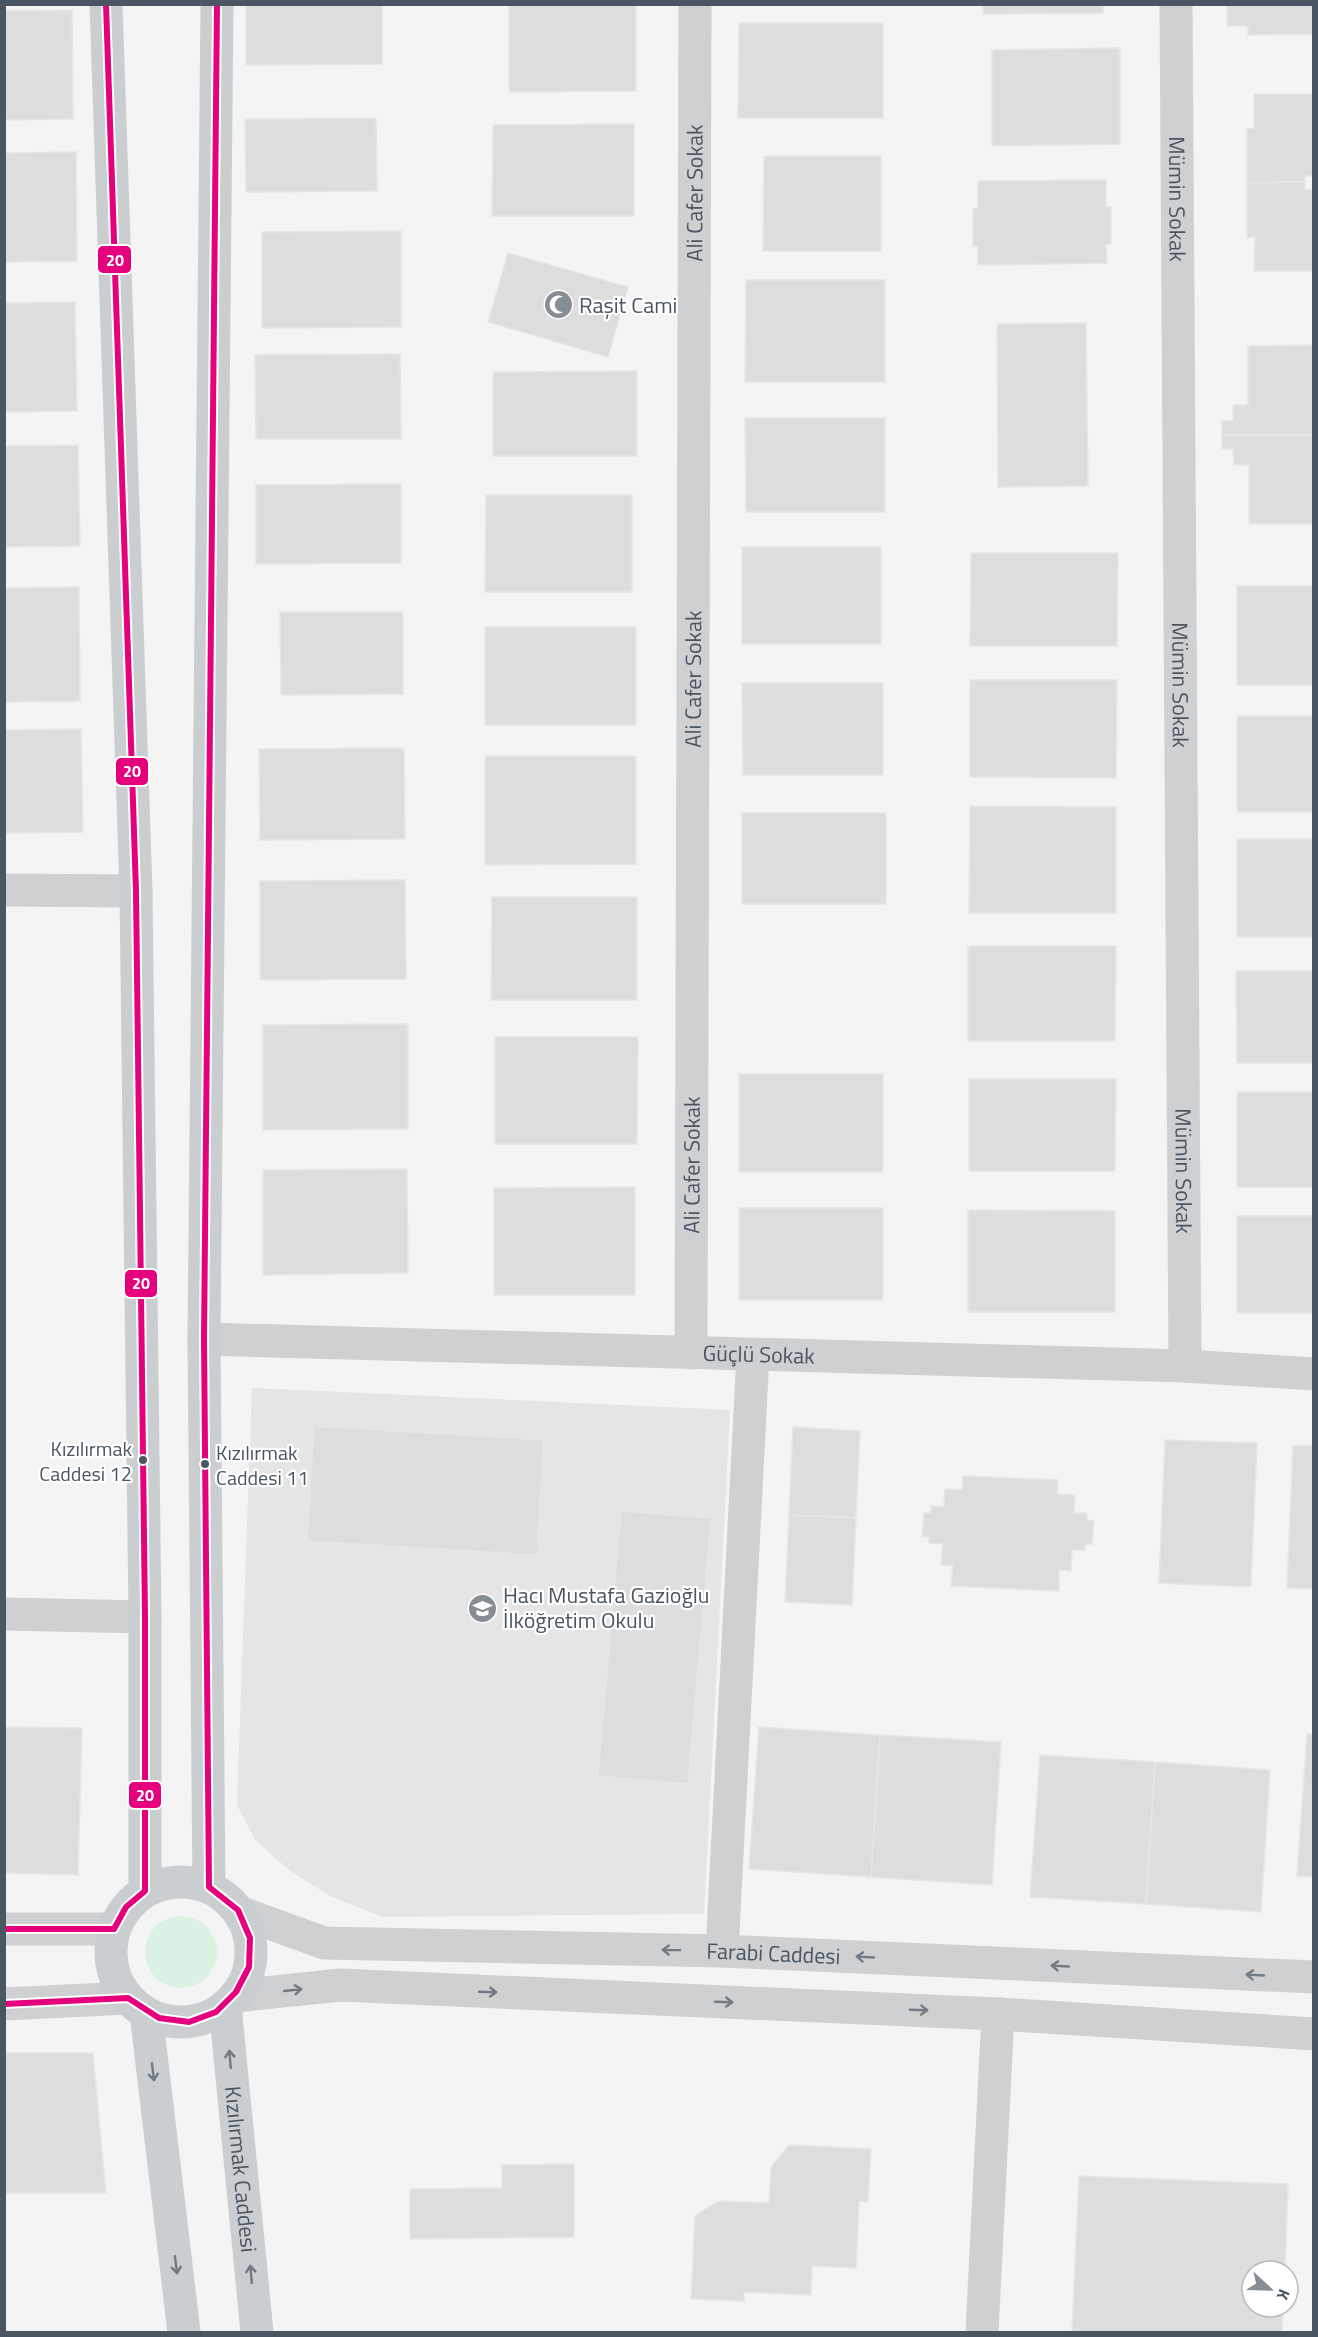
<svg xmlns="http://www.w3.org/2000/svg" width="1318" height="2337" font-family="'Titillium Web',sans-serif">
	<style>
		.education { fill: #e6e5e6 }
		.green { fill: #d9f2e3 }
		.building { fill: #ddddde; stroke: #e5e6e7; stroke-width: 1.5 }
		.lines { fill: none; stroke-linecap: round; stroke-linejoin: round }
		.minor { stroke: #ced0d2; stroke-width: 33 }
		.major { stroke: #caced1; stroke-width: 33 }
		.bus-1-casing { stroke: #fff; stroke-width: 10 }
		.bus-1 { stroke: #e5007d; stroke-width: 6 }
		.oneway { stroke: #727b83 }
		.oneway2 { stroke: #707a83 }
		.bus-dot { fill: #4a5661; stroke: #fff; stroke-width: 2 }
		.labels { text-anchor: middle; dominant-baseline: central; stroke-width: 4.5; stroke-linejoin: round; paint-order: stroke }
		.bus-label { font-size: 20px; fill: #4a5661; stroke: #fff; text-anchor: end }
		.street-label { font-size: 22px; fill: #4a5661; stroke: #fff }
		.poi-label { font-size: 22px; fill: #4a5661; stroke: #fff; text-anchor: start }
		.line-badge { stroke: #fff; stroke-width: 2 }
		.badge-label { font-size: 16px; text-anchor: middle; font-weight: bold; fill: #fff }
	</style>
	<rect width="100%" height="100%" fill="#f4f4f4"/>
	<!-- education -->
	<path class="education" d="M252,1388L730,1410L704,1914L383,1917L332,1897L290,1871L255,1840L237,1805Z"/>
	<!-- green -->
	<path class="green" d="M145 1952a36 36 0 1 1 72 0a36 36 0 1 1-72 0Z"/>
	<!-- building -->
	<path class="building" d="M246,4H382V64L246,65Z
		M509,4H636V91L509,92Z
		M983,4H1103V13L983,14Z
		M1227,4H1314V34L1248,35V26H1227Z
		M72,10L73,119L4,120V11Z
		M739,23H883V118H738Z
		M1120,48V144L992,146V50Z
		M1254,94H1314V176H1305V182L1247,183V129L1254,128Z
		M376,118L377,191L246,192L245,119Z
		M634,124V216H492L493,125Z
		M76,152L77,261L4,262V153Z
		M764,156H881V251H763Z
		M1106,180V207H1111V244L1106,245L1107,263L978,265V246H973V209L978,208V181Z
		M1305,182V190L1314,189V271H1254L1255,237L1247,238V183Z
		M401,231V327L262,328V232Z
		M508,253L628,287L608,357L488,322Z
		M746,280H885V382H745Z
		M75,302L77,411L4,412V303Z
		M1086,323L1088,486L998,487L997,324Z
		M1314,345V435H1222V421H1233V405H1248V346Z
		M400,354L401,439H256L255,355Z
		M637,371V456H493V372Z
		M745,418H885V512H746Z
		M1222,435H1314V524H1249V465H1234L1233,449H1222Z
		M78,445L80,546L4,547V446Z
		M401,484V563L256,564V485Z
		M486,495H632V592H485Z
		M742,547H881V644H742Z
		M971,553H1118L1117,646H970Z
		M1237,586H1314V685H1237Z
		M79,587L80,701L4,702V588Z
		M280,612H403V694L281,695Z
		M485,627H636V725H485Z
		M970,680H1117L1116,778L970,777Z
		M742,683H883V775H743Z
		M1237,716H1314V812H1237Z
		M81,729L83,832L4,833V730Z
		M404,748L405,839L260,840L259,749Z
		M485,756H636V864L485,865Z
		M970,806L1116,807V913H969Z
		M742,813H886V904H742Z
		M1237,839H1314V937H1237Z
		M405,880L406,979L260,980V881Z
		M492,897H637V1000H491Z
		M968,946H1116L1115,1041H968Z
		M1236,971H1314V1063H1237Z
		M408,1024V1129L263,1130V1025Z
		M495,1037H638L637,1144H495Z
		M739,1074H883V1172H739Z
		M969,1079H1116L1115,1171H969Z
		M1237,1092H1314V1187H1237Z
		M407,1169L408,1273L263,1275V1170Z
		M635,1187V1295H494V1188Z
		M739,1208H883V1300H739Z
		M968,1210L1115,1211V1312H968Z
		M1237,1216H1314V1313H1237Z
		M314,1426L544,1440L537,1555L307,1541Z
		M793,1427L860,1431L856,1518L789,1515Z
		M1165,1440L1257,1443L1251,1587L1159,1583Z
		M1293,1445L1314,1446V1589L1287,1588Z
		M963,1476L1058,1480L1057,1494L1075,1495L1074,1513H1087V1520L1094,1521L1092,1544H1086L1085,1550H1072L1071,1571L1059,1570V1591L951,1586L953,1566L941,1565L943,1544L929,1543V1537H922L924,1513H931V1506L944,1507L945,1489L962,1490Z
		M621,1511L711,1518L688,1784L598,1776Z
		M789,1515L856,1518L852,1605L785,1602Z
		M4,1727L82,1728L78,1875L4,1873Z
		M759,1727L880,1735L871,1877L749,1869Z
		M1307,1734H1314V1877L1297,1876Z
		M880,1735L1001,1742L992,1885L871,1877Z
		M1040,1755L1155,1762L1146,1904L1030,1897Z
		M1155,1762L1270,1770L1261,1912L1146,1904Z
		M4,2053H93L106,2193H4Z
		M789,2145L871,2149L868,2202L859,2201L856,2268L812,2266L811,2295L744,2292V2301L691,2299L695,2216L718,2201L769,2203L771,2167Z
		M574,2164V2237L410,2239V2189L502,2188V2165Z
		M1079,2176L1288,2184L1285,2271H1252V2307H1283L1282,2332H1072Z"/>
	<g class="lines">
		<!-- minor -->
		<g class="minor">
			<path id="s1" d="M1176,4L1185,1366"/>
			<path d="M4,890L136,891"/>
			<path id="s2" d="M204,1339L1185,1366L1314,1374"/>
			<path id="s3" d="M691,1353L695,4"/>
			<path d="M4,1614L145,1617"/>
			<path id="s4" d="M239,1912L324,1943L722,1951L1314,1977"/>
			<path d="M4,1929H114"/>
			<path d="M722,1951L753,1355"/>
			<path d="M235,1996L341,1985L998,2014L1314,2034"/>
			<path d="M4,2004L128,1998"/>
			<path d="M982,2332L998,2014"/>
		</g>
		<!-- major -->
		<g class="major">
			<path d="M106,4L136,891L145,1617V1891"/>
			<circle cx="181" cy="1952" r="70"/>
			<path d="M209,1887L204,1339L217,4"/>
			<path id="s5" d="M225,2006L257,2332"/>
			<path d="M146,2013L184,2332"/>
		</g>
		<defs>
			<path id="bus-1" d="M4,1929H114L126,1907L145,1891V1617L136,891L106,4
				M4,2004L128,1998L159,2018L189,2022L216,2012L236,1992L249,1967L250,1938L238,1910L209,1887L204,1339L217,4"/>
		</defs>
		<!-- bus-1 casing -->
		<use href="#bus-1" class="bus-1-casing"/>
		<!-- bus-1 -->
		<use href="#bus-1" class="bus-1"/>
	</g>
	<!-- one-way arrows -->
	<defs><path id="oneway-shaft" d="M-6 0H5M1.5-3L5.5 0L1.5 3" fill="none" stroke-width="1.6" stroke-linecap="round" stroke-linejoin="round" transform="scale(1.5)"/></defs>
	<g class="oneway">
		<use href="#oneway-shaft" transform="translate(671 1950) rotate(-179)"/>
		<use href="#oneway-shaft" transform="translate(865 1957) rotate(-177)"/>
		<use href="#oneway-shaft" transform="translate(1060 1966) rotate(-177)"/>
		<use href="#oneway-shaft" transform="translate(1255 1975) rotate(-177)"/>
		<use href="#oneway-shaft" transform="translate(293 1990) rotate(-6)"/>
		<use href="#oneway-shaft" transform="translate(488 1992) rotate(2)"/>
		<use href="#oneway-shaft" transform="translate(724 2002) rotate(2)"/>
		<use href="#oneway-shaft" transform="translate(919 2010) rotate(2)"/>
	</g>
	<g class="oneway2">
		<use href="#oneway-shaft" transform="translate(230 2059) rotate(-95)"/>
		<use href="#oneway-shaft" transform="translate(153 2072) rotate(83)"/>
		<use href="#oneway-shaft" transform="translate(176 2265) rotate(83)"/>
		<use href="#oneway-shaft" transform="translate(251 2274) rotate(-95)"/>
	</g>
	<!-- icons -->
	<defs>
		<symbol id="mosque-disc" viewBox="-11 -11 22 22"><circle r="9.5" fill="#868d94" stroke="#fff"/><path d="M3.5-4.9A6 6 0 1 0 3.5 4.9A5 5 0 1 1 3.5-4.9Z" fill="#fff"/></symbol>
		<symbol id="school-disc" viewBox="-11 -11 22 22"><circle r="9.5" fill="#868d94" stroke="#fff"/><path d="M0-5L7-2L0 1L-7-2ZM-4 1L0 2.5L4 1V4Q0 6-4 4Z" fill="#fff"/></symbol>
	</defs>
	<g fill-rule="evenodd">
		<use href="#mosque-disc" x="542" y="288" width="33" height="33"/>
		<use href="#school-disc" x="466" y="1592" width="33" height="33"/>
	</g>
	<!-- markers -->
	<g class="bus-dot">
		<circle cx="143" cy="1460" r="5"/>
		<circle cx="205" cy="1464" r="5"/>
	</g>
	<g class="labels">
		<!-- bus labels -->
		<g class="bus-label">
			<text x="132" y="1448">Kızılırmak<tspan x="132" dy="25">Caddesi 12</tspan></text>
			<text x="216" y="1452" text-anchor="start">Kızılırmak<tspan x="216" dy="25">Caddesi 11</tspan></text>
		</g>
		<!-- street labels -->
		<g class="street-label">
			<text stroke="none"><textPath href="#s3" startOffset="1160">Ali Cafer Sokak</textPath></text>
			<text stroke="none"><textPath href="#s1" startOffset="195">Mümin Sokak</textPath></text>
			<text stroke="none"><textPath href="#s3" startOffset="674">Ali Cafer Sokak</textPath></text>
			<text stroke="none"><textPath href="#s1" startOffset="681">Mümin Sokak</textPath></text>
			<text stroke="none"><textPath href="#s3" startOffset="188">Ali Cafer Sokak</textPath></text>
			<text stroke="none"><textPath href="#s1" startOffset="1167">Mümin Sokak</textPath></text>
			<text stroke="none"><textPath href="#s2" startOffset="555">Güçlü Sokak</textPath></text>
			<text stroke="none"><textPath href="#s4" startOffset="540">Farabi Caddesi</textPath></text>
			<text stroke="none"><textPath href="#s5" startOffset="164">Kızılırmak Caddesi</textPath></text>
		</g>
		<!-- poi labels -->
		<g class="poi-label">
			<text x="579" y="305">Raşit Cami</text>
			<text x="503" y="1595">Hacı Mustafa Gazioğlu<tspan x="503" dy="25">İlköğretim Okulu</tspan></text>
		</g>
	</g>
	<g class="line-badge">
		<rect x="97" y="245" width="35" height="29" rx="6" fill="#e5007d"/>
		<rect x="115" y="757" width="34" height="29" rx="6" fill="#e5007d"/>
		<rect x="124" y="1269" width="34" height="29" rx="6" fill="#e5007d"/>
		<rect x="128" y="1781" width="34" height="28" rx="6" fill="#e5007d"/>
	</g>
	<g class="badge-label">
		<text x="115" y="266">20</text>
		<text x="132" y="777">20</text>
		<text x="141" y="1289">20</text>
		<text x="145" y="1801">20</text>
	</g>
	<!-- border -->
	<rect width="1318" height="2337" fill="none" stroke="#4a5661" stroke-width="12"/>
	<!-- north arrow -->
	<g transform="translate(1270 2289) rotate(112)"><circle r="28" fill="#ffffff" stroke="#b7bbc0" stroke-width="1.5"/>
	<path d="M0-4.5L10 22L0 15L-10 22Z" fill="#868d94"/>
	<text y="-9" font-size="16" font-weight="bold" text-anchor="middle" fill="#4a5661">K</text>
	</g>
</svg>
